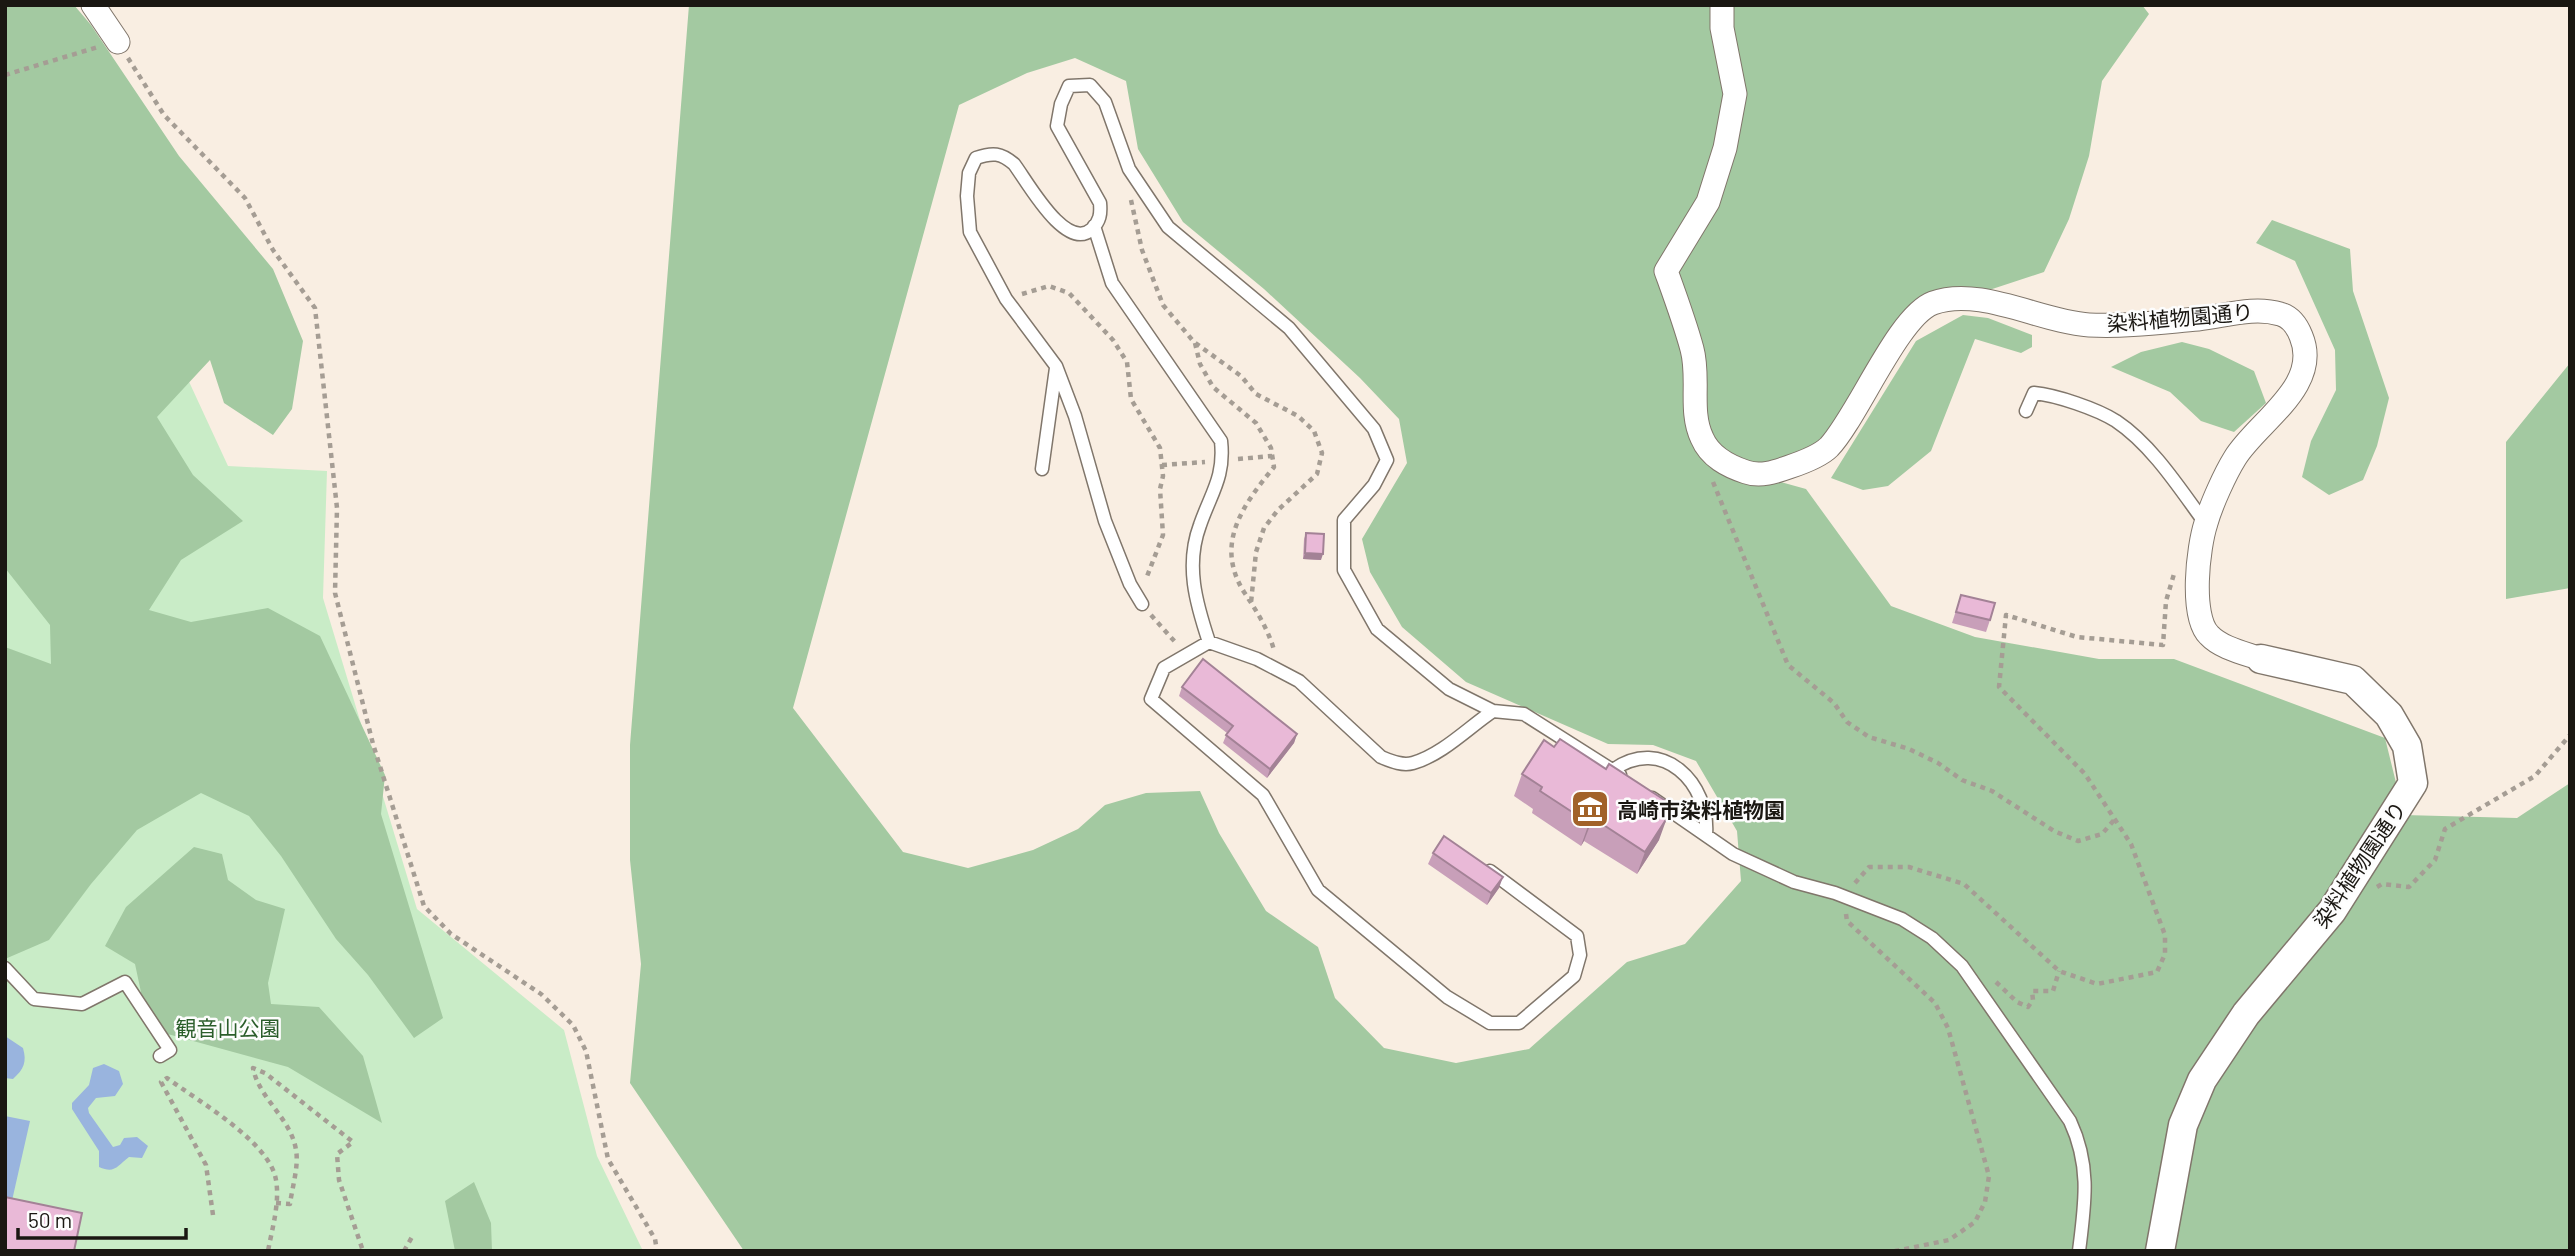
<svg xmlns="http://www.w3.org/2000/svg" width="2575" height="1256" font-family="Barlow,'Noto Sans JP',sans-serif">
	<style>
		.green { fill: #c9ecc7 }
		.forest { fill: #a3c9a1; fill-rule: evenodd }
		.water { fill: #99b4de }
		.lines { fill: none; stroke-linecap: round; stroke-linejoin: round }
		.service-casing { stroke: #80766b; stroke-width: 15 }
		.minor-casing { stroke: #80766b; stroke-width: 25 }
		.tertiary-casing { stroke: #80766b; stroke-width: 31 }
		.path { stroke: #a59d94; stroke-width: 4.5; stroke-dasharray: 5 5; stroke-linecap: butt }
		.service { stroke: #fff; stroke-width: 12 }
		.minor { stroke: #fff; stroke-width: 23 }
		.tertiary { stroke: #fff; stroke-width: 28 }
		.wall { fill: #c89fb9 }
		.shaded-wall { fill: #a38296 }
		.building { fill: #e9b9d7; stroke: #a38296; stroke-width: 2 }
		.labels { text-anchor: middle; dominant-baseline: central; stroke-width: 5; stroke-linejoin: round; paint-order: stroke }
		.street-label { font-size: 21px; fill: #1a1712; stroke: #fdfdfd }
		.poi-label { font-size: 21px; font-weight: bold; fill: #1a1712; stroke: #fdfdfd; text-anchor: start }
		.park-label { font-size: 21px; fill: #2b5e2b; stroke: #fdfdfd }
	</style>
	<rect width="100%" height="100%" fill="#f9eee2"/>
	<!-- green -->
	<path class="green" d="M50,81L228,466L327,471L323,598L417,909L564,1030L597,1156L643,1251H5V111Z"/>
	<!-- forest -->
	<path class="forest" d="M5,5H74L91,25L179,156L273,269L303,341L292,409L273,435L224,403L210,360L157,417L193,475L243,521L181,560L149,610L191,622L268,608L320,636L385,775L381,814L443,1018L414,1038L368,975L336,939L281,856L249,816L201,793L137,830L91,884L49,940L5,959V647L51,664L50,625L5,568Z
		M689,5H2142L2149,14L2102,81L2089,156L2069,219L2044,272L1968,297L1932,303L1828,449L1756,475L1806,489L1891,606L1975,637L2099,659H2174L2385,738L2404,815L2517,818L2570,783V1251H744L630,1083L641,964L630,860V745ZM1075,58L1126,81L1138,149L1183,222L1264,289L1360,378L1399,419L1407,463L1362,539L1370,572L1402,627L1466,682L1608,744L1653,745L1696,761L1737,831L1741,881L1685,944L1627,962L1529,1049L1456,1063L1384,1048L1335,998L1318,947L1266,911L1219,833L1200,791L1146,793L1105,805L1078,829L1033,850L968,868L903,852L793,708L959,105L1027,73Z
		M2272,220L2350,249L2353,291L2389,398L2377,446L2363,480L2329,495L2302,477L2311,441L2336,390L2335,350L2295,261L2256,243Z
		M1963,315L1988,318L2032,335V347L2021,353L1975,339L1931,451L1888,486L1863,490L1831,478L1916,341Z
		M2182,342L2209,349L2254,371L2266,403L2234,432L2201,421L2170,392L2111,367L2141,352Z
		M2570,363V588L2506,599V442Z
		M194,847L222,854L228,880L256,900L285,909L268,983L271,1004L319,1007L363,1056L382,1123L288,1067L164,1033L142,997L135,964L105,946L126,907Z
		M474,1182L491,1223L492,1251H455L445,1201Z"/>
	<!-- water -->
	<path class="water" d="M5,1036L23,1048C27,1062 24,1069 13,1079L5,1078Z
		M104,1064L119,1071L123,1084L115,1096L96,1098L88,1108L89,1113L113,1147L120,1145L124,1138L137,1137L148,1146L142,1158L129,1157C117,1166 115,1174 99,1167V1151L72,1109V1103L89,1085L93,1068Z
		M5,1116L30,1121L11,1205L5,1203Z"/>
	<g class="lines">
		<defs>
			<path id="service" d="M1094,226L1112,283L1221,441C1225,477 1211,493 1200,525C1185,565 1196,603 1209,642
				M2026,411L2034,393C2056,395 2097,409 2116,421C2152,445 2180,489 2205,523
				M1042,469L1056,368
				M1142,604L1130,584L1105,521L1075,416L1056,366L1006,299L970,232L967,196L969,173L976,158C993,152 1001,153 1014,164C1027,181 1066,253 1092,229C1100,221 1101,214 1100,203L1057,126L1061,104L1069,86L1090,85L1105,102L1129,169L1168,227L1289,328L1374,429L1387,460L1374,485L1344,520V570L1377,629L1449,689L1493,711L1524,714L1620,775
				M1613,770C1662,735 1710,783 1706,835
				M1652,798L1733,854L1794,882L1835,893L1902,919L1932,938L1962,966L2070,1121C2091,1166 2085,1203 2079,1251
				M1490,871L1577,936L1580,955L1574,976L1519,1023H1490L1447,997L1318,890L1263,795L1151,699L1164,668L1209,642L1257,659L1299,681L1381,757C1391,761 1402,766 1413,763C1442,755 1469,727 1493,711
				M5,968L34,999L82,1004L125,982L170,1050L160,1056"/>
			<path id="minor" d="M93,5L118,42
				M1722,5V28L1735,94L1725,148L1708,202L1666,271C1675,296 1685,323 1692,349C1700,378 1689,411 1702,438C1710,457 1728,466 1746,472C1760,477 1775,472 1789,467C1801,463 1820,456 1829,447C1858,416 1898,316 1933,303C1980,286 2041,322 2089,325C2125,327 2163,322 2198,319C2225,316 2254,306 2280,314C2291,317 2297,326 2301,336C2322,386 2257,422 2235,458C2225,474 2211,505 2206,523C2198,547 2190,616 2209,635C2221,648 2244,653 2261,659"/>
			<path id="tertiary" d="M2160,1251L2183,1125L2202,1080L2246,1014L2332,911L2413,783L2407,746L2389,715L2353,680L2261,659"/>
		</defs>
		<!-- service casing -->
		<use href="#service" class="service-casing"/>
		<!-- minor casing -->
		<use href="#minor" class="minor-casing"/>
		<!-- tertiary casing -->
		<use href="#tertiary" class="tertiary-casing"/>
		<!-- path -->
		<path class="path" d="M128,58L164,115L245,198L273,250L315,308L337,508L335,593L373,744L424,906L451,934L541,994L573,1025L586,1051L608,1159L655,1239L657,1251
			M5,75L98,47
			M1131,200L1142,250L1163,305L1194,342L1241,376L1256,394L1298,416L1314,431L1322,453L1317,474L1278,510L1264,528L1256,552L1251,603
			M1022,294L1049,286L1069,293L1113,340L1127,362L1131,399L1160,448L1163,476L1160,489L1163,535L1146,579
			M1195,343L1200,364L1213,387L1256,423L1271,448L1274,467C1243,505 1214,544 1244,592C1256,610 1268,629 1274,650
			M1238,459L1272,456
			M1162,465L1205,462
			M1713,482L1788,665L1834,703L1847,722L1869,737L1909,749L1938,763L1962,780L1992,791L2054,831L2078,841L2102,834L2115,819
			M1151,615L1176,643
			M1855,883L1869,867H1909L1964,884L2059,971L2097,984L2157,972L2165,954V935L2131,844L2085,774L1999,687L2006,615L2077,637L2163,645L2166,601L2174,574
			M2377,887L2382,884L2409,887L2435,860L2445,829L2535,776L2570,735
			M1846,914L1847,921L1935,1003L1948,1028L1989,1176L1985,1202L1975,1222L1949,1240L1895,1251
			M1996,982L2017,1002L2028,1007L2033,1000L2032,991H2053L2059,971
			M276,1203L290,1204C292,1188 299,1166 296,1150C291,1118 259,1099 253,1068L265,1073L353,1142L337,1154L339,1180L363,1251
			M213,1215L206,1165L161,1082L167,1078C198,1101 270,1142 276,1180C280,1203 272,1229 268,1251
			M404,1251L412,1237"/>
		<!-- service -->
		<use href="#service" class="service"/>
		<!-- minor -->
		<use href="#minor" class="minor"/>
		<!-- tertiary -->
		<use href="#tertiary" class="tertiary"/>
	</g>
	<!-- wall -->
	<path class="wall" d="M1306,533L1321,560L1303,559L1304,539Z
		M1961,595L1990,620L1986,632L1952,623Z
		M1182,687L1297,734L1294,743L1267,778L1223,743L1227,733L1179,696Z
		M1554,747L1606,769L1666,801L1661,814L1659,840L1637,874L1584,841L1581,846L1532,813L1533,809L1514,796L1522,774Z
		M1433,853L1499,888L1487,905L1428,864Z"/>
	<!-- shaded-wall -->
	<path class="shaded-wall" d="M1305,553L1323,554L1321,560L1303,559Z
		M1297,734L1294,743L1267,778L1270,769Z
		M1593,818L1584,841L1581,846L1589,823Z
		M1667,818L1659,840L1637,874L1645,852Z
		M1503,877L1499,888L1487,905L1491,893Z"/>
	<!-- building -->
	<path class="building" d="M1306,533L1324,534L1323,554L1305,553Z
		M1961,595L1995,603L1990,620L1956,612Z
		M1203,659L1297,734L1270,769L1226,735L1233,726L1182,687Z
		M1560,739L1606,769L1609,764L1666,801L1659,812L1667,818L1645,852L1593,818L1589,823L1540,791L1542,787L1522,774L1544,740L1554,747Z
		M1444,836L1503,877L1491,893L1433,853Z
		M5,1197L82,1213L74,1251H5Z"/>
	<!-- icons -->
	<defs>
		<symbol id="museum-square" viewBox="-11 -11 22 22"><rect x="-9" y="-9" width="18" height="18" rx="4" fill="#a16229" stroke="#fdfdfd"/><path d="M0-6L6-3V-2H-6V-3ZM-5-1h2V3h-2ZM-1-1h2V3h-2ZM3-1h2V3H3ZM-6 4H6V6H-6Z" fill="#fff"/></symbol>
	</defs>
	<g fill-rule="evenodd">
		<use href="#museum-square" x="1568" y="787" width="44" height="44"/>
	</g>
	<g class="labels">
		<!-- street labels -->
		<g class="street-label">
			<text transform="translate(2180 317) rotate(-5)">染料植物園通り</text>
			<text transform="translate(2359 864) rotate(-56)">染料植物園通り</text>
		</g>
		<!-- poi labels -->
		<g class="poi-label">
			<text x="1617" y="809">高崎市染料植物園</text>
		</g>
		<!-- park labels -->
		<g class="park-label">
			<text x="228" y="1027">観音山公園</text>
		</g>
	</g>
	<!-- border -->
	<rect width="2575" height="1256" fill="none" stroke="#1a1712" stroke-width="14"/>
	<!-- scale -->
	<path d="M18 1228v10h168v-10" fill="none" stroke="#1a1712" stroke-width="3.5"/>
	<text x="28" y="1228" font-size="21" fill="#1a1712" stroke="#fdfdfd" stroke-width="5" paint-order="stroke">50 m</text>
</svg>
